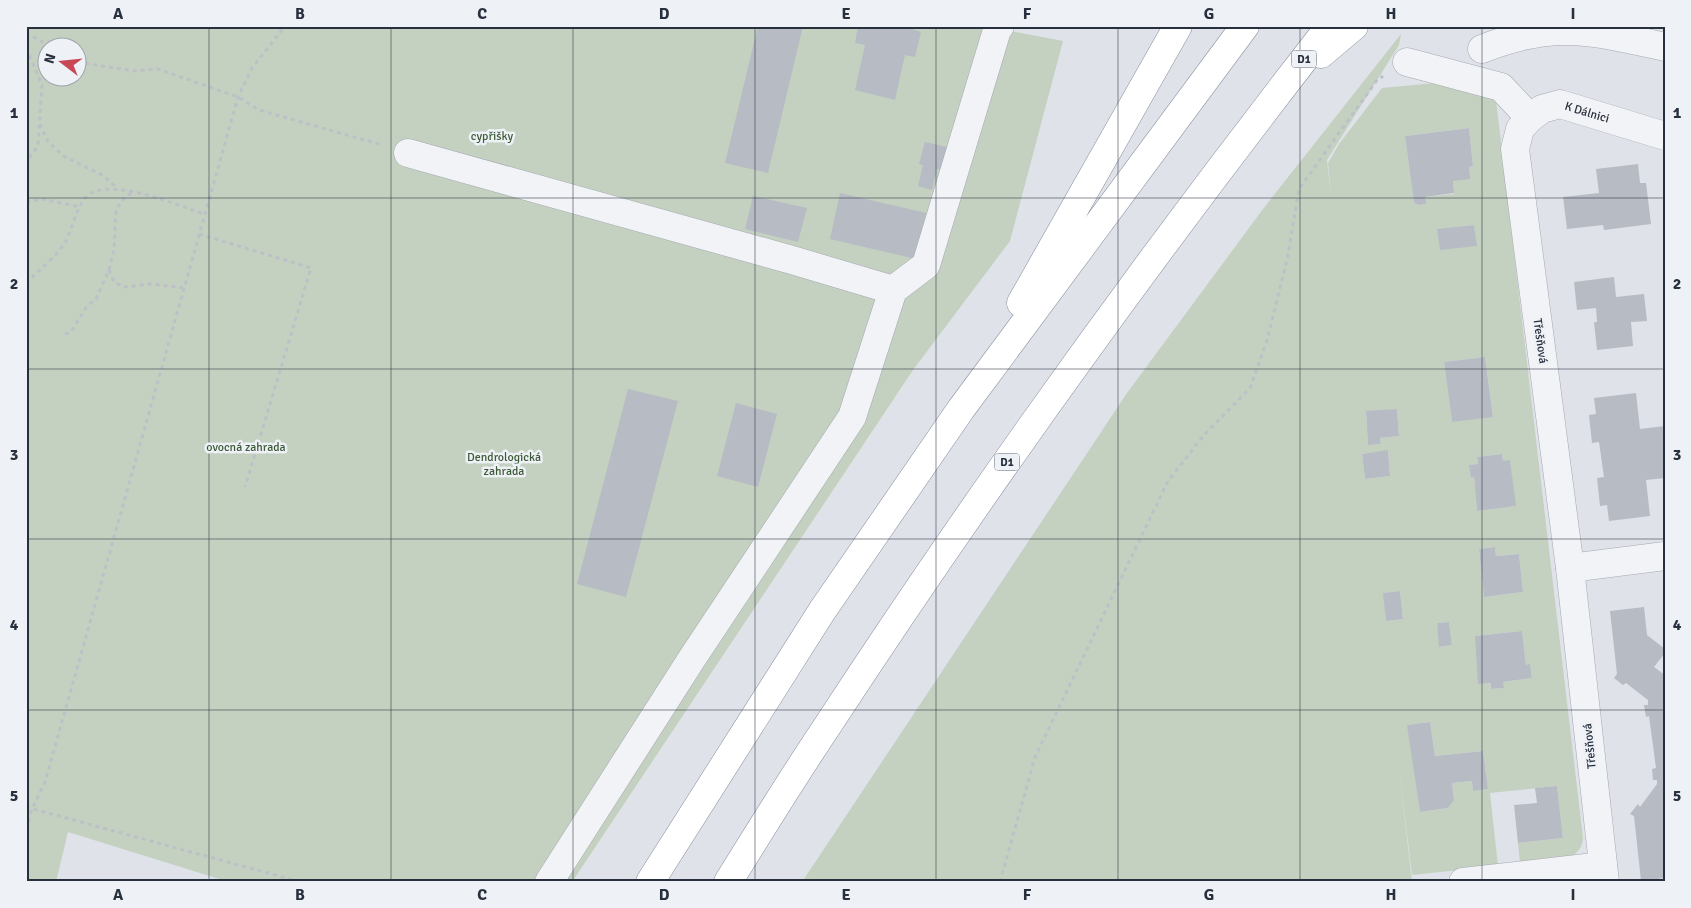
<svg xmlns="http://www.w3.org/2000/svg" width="1691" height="908" font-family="Signika,sans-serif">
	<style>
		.green { fill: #c4d1c0; fill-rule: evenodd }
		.building { fill: #b6bbc4 }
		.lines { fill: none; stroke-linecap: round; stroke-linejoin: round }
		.minor-casing { stroke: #a4a9b2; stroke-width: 29 }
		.highway-casing { stroke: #878f9e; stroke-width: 29 }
		.path { stroke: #bdc0c6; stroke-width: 3; stroke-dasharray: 4 4; stroke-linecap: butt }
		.minor { stroke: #f2f3f6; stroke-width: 28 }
		.highway { stroke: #fff; stroke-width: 28 }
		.grid { fill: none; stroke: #28303e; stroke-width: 1; stroke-opacity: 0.55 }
		.labels { text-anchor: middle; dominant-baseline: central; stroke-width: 5; stroke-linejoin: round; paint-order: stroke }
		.shield { fill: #eef1f5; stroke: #636a75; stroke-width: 1 }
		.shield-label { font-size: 11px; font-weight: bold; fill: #28303e }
		.street-label { font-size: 12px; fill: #28303e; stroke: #eef1f5 }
		.park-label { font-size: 12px; fill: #3c5a36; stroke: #eef1f5 }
		.neatline { fill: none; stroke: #28303e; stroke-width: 2 }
		.grid-label { font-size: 16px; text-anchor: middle; font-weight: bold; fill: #28303e }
	</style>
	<rect width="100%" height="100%" fill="#dfe2e8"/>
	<!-- green -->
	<path class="green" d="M26,26H984L1063,41L1010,241L913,370L572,882H229L68,832L56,882H26ZM48,48H78V78H48Z
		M1401,34L1399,45L1327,160L1331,195L1328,163L1339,144L1382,88L1435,83L1496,100L1583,838C1582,848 1578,852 1570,858L1520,863L1518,843L1563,838L1557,786L1490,793L1498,866L1412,875L1399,768L1412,882H802L1127,393L1263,209ZM1469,128L1473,166L1469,167L1453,181L1454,194L1425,197V204L1418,205L1414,203L1405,136ZM1474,225L1476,246L1440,249L1438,229ZM1485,357L1493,416L1452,422L1444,362ZM1397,409L1399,436L1380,438L1381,444L1368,445L1366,412ZM1388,451L1390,476L1365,479L1362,454ZM1502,454L1503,461H1510L1515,506L1477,511L1474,477L1471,478L1470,465L1478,464L1477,457ZM1495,547L1496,556L1519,554L1523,592L1484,597L1479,549ZM1400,591L1403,619L1386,621L1384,593ZM1449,622L1452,645L1440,647L1437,623ZM1522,631L1526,665H1530L1532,678L1503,682V688L1491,689L1475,636ZM1430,722L1435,756L1483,751L1488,789L1473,791L1472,781L1452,783L1454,799L1448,808L1420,812L1408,725Z"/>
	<!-- building -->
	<path class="building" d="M758,26H803L768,173L725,163Z
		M858,26H912V29L921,32L915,57L905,55L895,100L855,90L865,45L855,43Z
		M1469,128L1473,166L1469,167L1470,179L1453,181L1454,193L1425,197L1426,204L1418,205L1414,203L1405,136Z
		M925,142L947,147L942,170L937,169L932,190L918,186L923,165L919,164Z
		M1638,164L1640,183H1646L1651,224L1604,230L1603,225L1567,229L1563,197L1599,193L1596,169Z
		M840,193L926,213L916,259L830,239Z
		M753,196L807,208L798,242L745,229Z
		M1474,225L1477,246L1440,250L1437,229Z
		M1614,277L1616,297L1644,294L1647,321L1631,322L1633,346L1597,350L1594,322H1597L1596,308L1577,310L1574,282Z
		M1485,357L1493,417L1452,422L1444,362Z
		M628,389L678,401L626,597L577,584Z
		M1636,393L1640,429L1665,426V478L1646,480L1650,516L1609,521L1607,505L1600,506L1597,478L1604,477L1599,442L1592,443L1589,415L1596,414L1594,398Z
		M736,403L777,414L758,487L717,476Z
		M1397,409L1399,436L1380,438L1381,444L1368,445L1366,411Z
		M1388,450L1390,476L1365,479L1362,454Z
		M1502,454L1503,461L1510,460L1516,506L1477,511L1474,477L1471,478L1469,465L1478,464L1477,457Z
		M1495,547L1496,556L1519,554L1523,592L1484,597L1479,549Z
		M1400,591L1403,619L1386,621L1383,593Z
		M1644,607L1647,635L1665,649V653L1654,667L1665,675V878L1641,881L1634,816L1630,814L1638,804L1640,807L1657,784V780H1653L1652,769L1656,768L1649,716L1646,717L1644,705H1648V700L1626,683L1623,685L1614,678L1617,674L1610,611Z
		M1449,622L1452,645L1439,647L1437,623Z
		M1522,631L1526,665L1530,664L1532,678L1503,682L1504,688L1491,689L1490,683L1478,684L1475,636Z
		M1430,722L1435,756L1483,751L1488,789L1473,791L1472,781L1452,783L1454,800L1448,808L1420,812L1407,725Z
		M1557,786L1563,838L1518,843L1514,805L1537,803L1535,788Z"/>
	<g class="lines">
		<defs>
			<g id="minor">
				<path d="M1482,49C1554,20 1592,31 1665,47"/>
				<path d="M1407,62L1501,87L1530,118"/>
				<path d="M408,153L792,260L893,290"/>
				<path d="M1570,568L1665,556"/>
				<path d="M549,882L691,660L852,417L893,290L926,265L997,30L1000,26"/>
				<path d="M1463,882L1603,866"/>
				<path id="s1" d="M1605,882L1570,568L1515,149L1520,129L1530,118L1542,109L1560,104L1665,136"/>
			</g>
			<path id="highway" d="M1321,54L1354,26
				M1021,303L1178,26
				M650,882L822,611L961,409L1245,26
				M728,882C760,831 791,780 824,731C982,489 1152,254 1330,26"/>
		</defs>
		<!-- minor casing -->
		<use href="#minor" class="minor-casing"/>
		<!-- highway casing -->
		<use href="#highway" class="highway-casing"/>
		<!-- path -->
		<path class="path" d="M26,33L54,48
			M26,48L42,85L38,146L26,162
			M78,60L84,63L134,71L158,69L238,97L259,110L382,145
			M40,124L48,142L65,157L102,175L117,188
			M26,202L41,199L81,207
			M199,234L311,268L245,487
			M109,270L114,250L116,209L126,196L134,192
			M26,283C37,272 59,254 66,241C72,228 76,211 84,199C104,173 179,206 204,214
			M65,334L71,332L87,306L96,299L109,270L114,282L124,287L151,284L184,288
			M26,807L301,882
			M26,829L32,809L45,782L238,97L252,68L285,26
			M1000,882L1035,757L1168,481L1204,435L1250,388L1267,340L1287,260L1299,189L1377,80L1383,76"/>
		<!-- minor -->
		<use href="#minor" class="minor"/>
		<!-- highway -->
		<use href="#highway" class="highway"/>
	</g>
	<!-- grid -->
	<path class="grid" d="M209,26V882M391,26V882M573,26V882M755,26V882M936,26V882M1118,26V882M1300,26V882M1482,26V882M26,198H1665M26,369H1665M26,539H1665M26,710H1665"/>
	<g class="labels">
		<!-- shield labels -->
		<g class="shield">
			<rect x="1291.5" y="50.5" width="25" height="17" rx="4"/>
			<rect x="994.5" y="453.5" width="25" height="17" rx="4"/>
		</g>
		<g class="shield-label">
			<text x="1304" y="59">D1</text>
			<text x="1007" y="462">D1</text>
		</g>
		<!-- street labels -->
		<g class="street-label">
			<text stroke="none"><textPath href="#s1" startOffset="836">K Dálnici</textPath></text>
			<text transform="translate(1540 341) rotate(82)">Třešňová</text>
			<text transform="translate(1590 746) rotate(-96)">Třešňová</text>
		</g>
		<!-- park labels -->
		<g class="park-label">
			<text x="492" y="136">cypřišky</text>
			<text x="246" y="447">ovocná zahrada</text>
			<text x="504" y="457">Dendrologická<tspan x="504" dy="14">zahrada</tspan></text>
		</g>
	</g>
	<!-- border -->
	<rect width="1691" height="908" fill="none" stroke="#eef1f5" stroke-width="55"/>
	<!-- north arrow -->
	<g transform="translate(62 62) rotate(286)"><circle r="24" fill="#eef1f5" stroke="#9fa4ac"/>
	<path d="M0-4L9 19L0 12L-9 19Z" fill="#c94856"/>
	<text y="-8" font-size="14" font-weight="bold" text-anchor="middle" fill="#28303e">N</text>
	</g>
	<rect x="28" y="28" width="1636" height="852" class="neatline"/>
	<g class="grid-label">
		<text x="118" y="19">A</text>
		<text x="300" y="19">B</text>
		<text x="482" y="19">C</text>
		<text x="664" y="19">D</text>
		<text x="846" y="19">E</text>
		<text x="1027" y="19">F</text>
		<text x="1209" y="19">G</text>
		<text x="1391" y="19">H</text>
		<text x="1573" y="19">I</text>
		<text x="14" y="118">1</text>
		<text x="1677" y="118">1</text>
		<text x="14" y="289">2</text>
		<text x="1677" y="289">2</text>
		<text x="14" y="460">3</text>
		<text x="1677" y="460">3</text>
		<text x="14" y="630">4</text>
		<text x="1677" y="630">4</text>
		<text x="14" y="801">5</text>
		<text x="1677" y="801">5</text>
		<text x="118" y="900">A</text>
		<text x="300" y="900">B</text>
		<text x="482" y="900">C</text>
		<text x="664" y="900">D</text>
		<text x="846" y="900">E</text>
		<text x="1027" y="900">F</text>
		<text x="1209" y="900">G</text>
		<text x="1391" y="900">H</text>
		<text x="1573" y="900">I</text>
	</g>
</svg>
